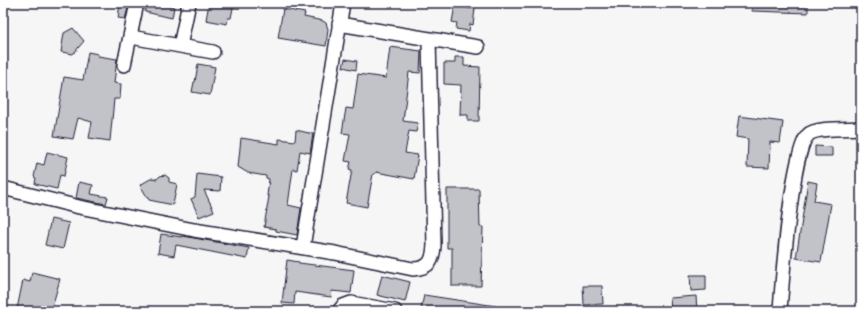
<svg xmlns="http://www.w3.org/2000/svg" width="864" height="314" font-family="'Balsamiq Sans',sans-serif">
	<style>
		.building { fill: #c2c2c9; stroke: #22223b }
		.lines { fill: none; stroke-linecap: round; stroke-linejoin: round }
		.minor-casing { stroke: #22223b; stroke-width: 16 }
		.minor { stroke: #fff; stroke-width: 13 }
	</style>
	<rect width="100%" height="100%" fill="#f6f6f7"/>
	<filter id="ink" filterUnits="userSpaceOnUse"><feTurbulence type="fractalNoise" baseFrequency=".025" numOctaves="2"/><feDisplacementMap in="SourceGraphic" scale="8" xChannelSelector="R" yChannelSelector="G"/><feConvolveMatrix kernelMatrix="1 2 1 2 8 2 1 2 1" color-interpolation-filters="sRGB"/></filter>
	<g filter="url(#ink)">
		<!-- building -->
		<path class="building" d="M120,3L129,4L125,19L118,18Z
			M146,3H161V4L174,7L172,18L145,12Z
			M209,3H234L231,18H228L227,24L206,20Z
			M752,3H808V13L752,11Z
			M455,6L475,9L473,25L470,24L469,31L456,29L457,23L452,22Z
			M283,9L305,13L304,17L323,21L326,23L328,29L326,46L278,38Z
			M73,28L84,41L73,54L61,52L64,33Z
			M390,47L421,51L420,73L409,72L403,121L418,123L416,132L409,131L405,153L418,155L414,179L376,172L375,174H373L367,207L346,203L352,170L349,169L351,162L345,161L350,134L342,133L346,108L353,109L358,74L386,78Z
			M88,52L98,54V56L117,59L114,83L121,84L120,99H114L110,141L89,138L92,122L78,118L73,139L54,136L64,77L83,80Z
			M455,57H464V66L480,67L479,121H468V115H460L461,85L444,84V63H455Z
			M345,59L357,61L356,70L343,67Z
			M198,64L215,67L210,95L192,92L194,82H195Z
			M739,116L783,122L780,143L770,142L769,168L747,167L748,139L736,137Z
			M296,130L313,134L310,153L300,151L297,170L293,169L288,205L301,208L297,235L276,231V229L264,227L269,196H267L269,179L266,178V176L248,173L238,167L241,138L279,144V139L295,141Z
			M815,146L832,147V156H815Z
			M47,152L68,157L64,176L60,175L57,189L35,184L36,178L34,177L37,163L44,165Z
			M197,174L221,177L220,191L204,190L214,211L199,217L191,199L195,197Z
			M165,175L169,178V182L177,184L173,205L149,200L140,185L152,178L157,179L160,176Z
			M808,181L817,183L814,201L831,204L821,262L796,258Z
			M79,182L93,185L91,194L108,197L106,204L76,198Z
			M447,189H479L480,227H483L481,286H452V248H447Z
			M51,219L69,223L63,249L45,245Z
			M161,234L182,237L183,236L249,248L247,259L176,245L174,256L158,253Z
			M287,260L299,262V263L354,270L351,293L332,291L331,297L295,292L294,304L282,303Z
			M32,272L60,279L51,311H24L17,309L23,280L30,282Z
			M382,275L410,282L405,302L377,295Z
			M690,275H706V290L691,291Z
			M583,286H602L603,304L584,305Z
			M424,295L496,306V311H430L421,309Z
			M696,296L697,311H671L670,298Z"/>
		<g class="lines">
			<defs>
				<path id="minor" d="M339,24L478,47
					M131,37L180,46L189,3
					M180,46L213,52
					M124,65L137,3
					M3,188L79,207L194,230L335,253L413,269C430,268 433,261 434,245L429,40
					M303,247L343,3
					M339,311L343,306L351,303L395,311
					M780,311C782,283 792,150 808,135C815,127 849,129 861,128"/>
			</defs>
			<!-- minor casing -->
			<use href="#minor" class="minor-casing"/>
			<!-- minor -->
			<use href="#minor" class="minor"/>
		</g>
	</g>
	<!-- margin -->
	<rect width="864" height="314" fill="none" stroke="#fff" stroke-width="16"/>
	<rect x="8" y="8" width="848" height="298" fill="none" stroke="#22223b" stroke-width="1.5" filter="url(#ink)"/>
</svg>
